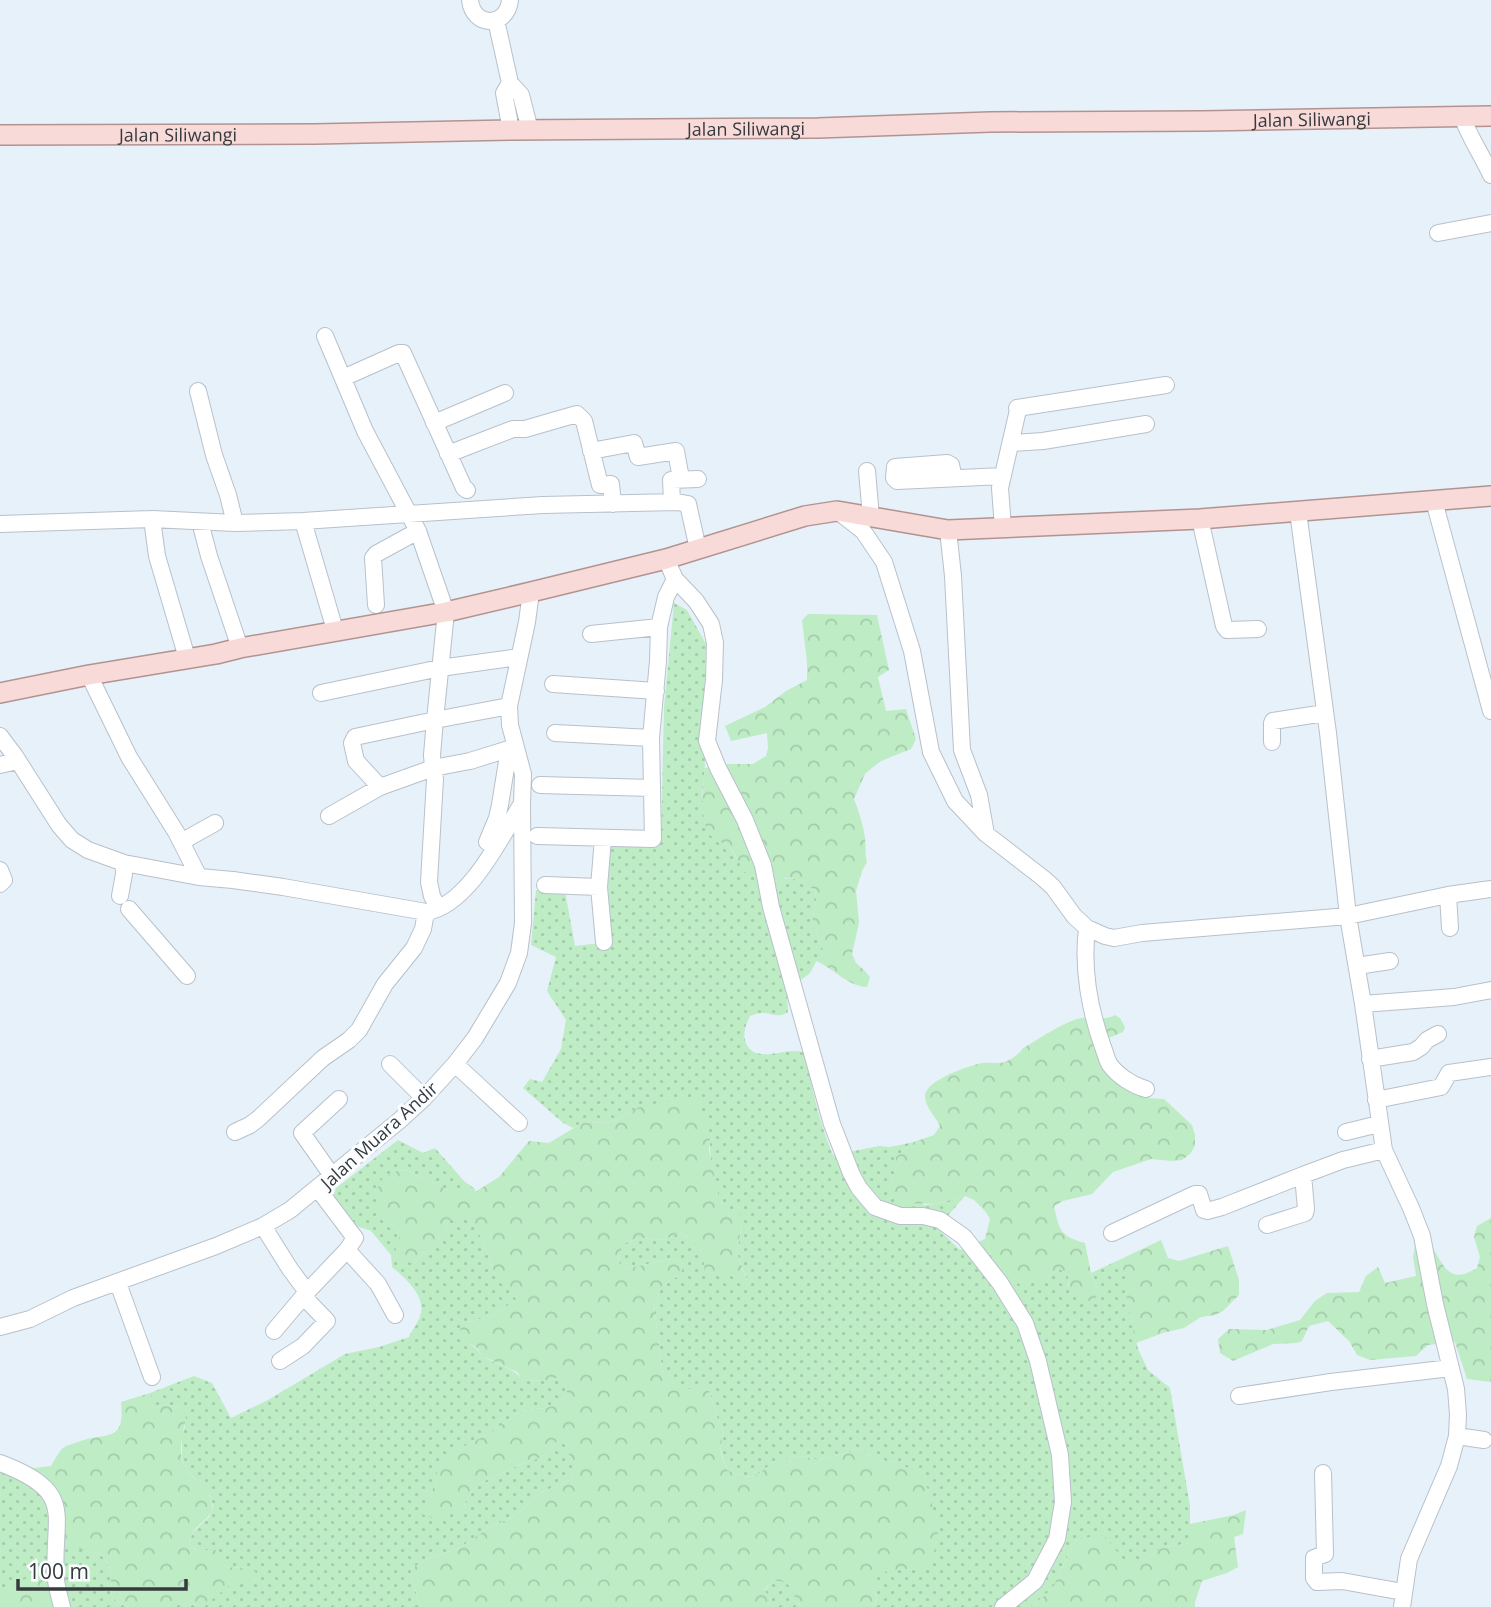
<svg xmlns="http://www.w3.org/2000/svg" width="1491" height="1607" font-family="'Open Sans',sans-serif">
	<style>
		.grass { fill: url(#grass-dots) }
		.forest { fill: url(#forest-crowns) }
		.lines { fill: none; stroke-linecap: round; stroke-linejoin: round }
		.minor-casing { stroke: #b8c1ca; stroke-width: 18 }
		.major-casing { stroke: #b29391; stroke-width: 22 }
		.minor { stroke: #fff; stroke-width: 16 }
		.major { stroke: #f8dbd8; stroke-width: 19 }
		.labels { text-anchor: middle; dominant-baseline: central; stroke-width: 6; stroke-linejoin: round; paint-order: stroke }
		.street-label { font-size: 18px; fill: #363a3e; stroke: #fbfdff }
	</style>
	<defs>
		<pattern id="grass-dots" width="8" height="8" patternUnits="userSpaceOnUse" patternTransform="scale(1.75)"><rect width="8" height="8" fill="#beecc5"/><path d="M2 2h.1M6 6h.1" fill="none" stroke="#a4cbaa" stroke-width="1.8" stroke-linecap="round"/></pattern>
		<pattern id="forest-crowns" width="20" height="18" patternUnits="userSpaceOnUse" patternTransform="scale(1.75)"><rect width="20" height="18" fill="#beecc5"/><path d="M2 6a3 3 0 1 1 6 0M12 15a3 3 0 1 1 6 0" fill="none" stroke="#a4cbaa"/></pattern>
	</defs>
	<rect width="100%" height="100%" fill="#e7f1fa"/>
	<!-- grass -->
	<path class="grass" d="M674,603L687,610L706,644L704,712L705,768L702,795L719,842L728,845L740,863L776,881C794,875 800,881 815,890L816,900L812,921L823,949L810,973L787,991L788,1012C778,1019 771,1012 761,1013C757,1013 754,1015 750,1016C746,1024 742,1034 746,1043C754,1063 780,1050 796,1051C800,1051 803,1052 807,1054C811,1089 820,1123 833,1155L879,1146L890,1147L914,1142L896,1157V1168L889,1188L924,1205L935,1204L965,1196L937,1228L960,1250L985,1239L996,1268L1043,1279L1060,1269L1069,1275L1068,1286L1099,1293L1091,1273L1119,1260L1125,1274V1291L1138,1349L1148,1370L1170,1388L1190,1506V1543L1161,1548L1145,1560H1123L1076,1539L1052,1589L1031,1607H873C879,1598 876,1591 871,1581L888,1570L920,1569L896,1462L877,1460L861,1449L819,1460L799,1456L774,1462L758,1474L748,1477L728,1471C722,1456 718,1450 724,1434L715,1412L710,1392L705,1388L684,1390L663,1376L654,1306L661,1288L668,1281L679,1276L677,1259L665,1260L626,1269L618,1262L620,1245L639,1238L662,1240L681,1233L699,1245L703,1255L729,1274L737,1279L747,1280L737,1253L742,1222C736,1216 726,1209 721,1202C714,1193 709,1152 710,1140L639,1107L612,1122L582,1123L573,1128L562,1122L523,1088L530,1079L542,1082L561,1049L566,1020L547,991L556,957L531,945L536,890L565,891L575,946L610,942L608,883L610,844L661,841L664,707Z
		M398,1140L423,1153L435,1148L464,1181L475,1189V1192H452L409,1171L399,1170L381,1219L392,1224L399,1230V1241L414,1264L427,1247L445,1235C446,1222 450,1217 462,1214L471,1221L482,1239L495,1274L514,1290L516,1300L490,1317L461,1323L467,1343C479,1348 476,1351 484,1357C498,1366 512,1366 523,1380L544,1381L556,1378L565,1383L567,1393L562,1402L546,1408L525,1410L515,1415L492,1432L465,1446L439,1468L434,1487L428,1496L462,1509L472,1491L480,1483L519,1465L539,1458L548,1452L561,1435L573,1463V1474L571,1479L562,1484L544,1491L514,1516L487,1529L458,1549L429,1558L411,1569L417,1597L421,1607H167L171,1601L194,1605L213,1598L229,1584L239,1580H249L247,1568L226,1567C215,1556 199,1555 189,1543L193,1532L209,1517L213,1506L210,1496L185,1468L182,1458V1436L185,1426L180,1408L164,1405L154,1409L150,1393L194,1376L212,1383L231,1418L268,1400L345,1354L379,1347L409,1337C412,1330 418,1323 420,1316C427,1296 405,1278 392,1267L391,1255L371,1231L357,1226L333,1196L336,1188Z
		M0,1460L41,1482L56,1538C66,1541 74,1546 83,1550C89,1552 99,1552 104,1558C111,1566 112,1586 112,1597L120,1604L129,1607H58L5,1593L0,1595Z
		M782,1580L791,1586L799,1604L803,1607H768L771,1598L764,1591L772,1581Z"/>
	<!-- forest -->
	<path class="forest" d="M808,614L877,615L889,670L878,677L886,711L906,709L916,739L911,749L881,761L873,767L865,774L854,799C859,812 863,824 865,838C866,847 865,854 867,862L862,871L856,891L859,923L852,954L856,963L864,970L870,977L867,987C848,986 834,969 816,961L823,949L812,921L816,900L815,890L796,879L786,878L777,881L744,872C740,864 734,850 727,845C722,842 716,842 712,837C698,823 703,786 705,768L721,764H753L766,756L768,748L767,733L731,741L725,726L765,707L786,691L807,680V662L802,620Z
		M1115,1015L1120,1018L1125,1027L1123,1032L1099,1042L1122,1082L1147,1098L1164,1099L1192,1125L1195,1135V1146L1190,1154L1182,1160L1171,1161L1151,1159L1113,1172L1092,1194L1063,1201L1054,1206C1059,1230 1060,1236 1085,1243L1091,1273L1099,1293L1093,1301C1074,1300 1068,1294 1068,1275L1060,1269L1043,1279L1021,1285L1003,1275L996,1268L985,1239L990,1219L985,1211L974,1200L965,1196L935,1204L901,1203L892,1198L889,1188L896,1168V1157L914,1142L934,1135L940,1126C935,1116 926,1108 925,1097C923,1081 970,1065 983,1063C991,1062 999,1064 1005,1062C1012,1059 1019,1054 1023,1048C1041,1038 1057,1026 1077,1019C1089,1015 1103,1022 1115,1015Z
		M699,1100L710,1140L709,1151L718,1193L721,1203L730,1209L739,1212L742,1222L737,1253L747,1281L737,1279L729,1274L705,1277C703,1250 705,1248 681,1233L662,1240L639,1238L620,1245L618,1262L626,1269L665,1260L677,1259L684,1267L679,1276L668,1281L661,1288L654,1306L663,1376L684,1389L705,1388L710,1392L715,1412L724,1434C718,1450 721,1456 728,1471L748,1477L758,1474L774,1462L799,1456L819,1460L861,1449L877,1460L896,1462L919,1473L929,1491L938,1532L934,1553L920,1569L888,1570L872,1581C875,1591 879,1597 873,1607H803C789,1596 796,1579 772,1581L764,1590L771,1598L768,1607H421L417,1597L411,1569L429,1558L458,1549L487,1529L514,1516L544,1491L562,1484L571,1479L573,1474V1463L561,1436L548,1452L539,1458L519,1465L480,1483L472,1491L462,1509L443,1518H432L422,1514L428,1496L434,1487L438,1468L465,1446L492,1432L515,1415L525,1410L546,1408L562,1402L567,1393L565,1383L556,1378L544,1381L523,1380L517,1372L482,1356L476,1347L467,1343L460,1335L461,1323L490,1317L516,1300L514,1291L504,1286L495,1274L482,1239L471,1221L462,1215C450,1217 446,1222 445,1235L427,1247L414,1264L404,1261L395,1251L399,1241V1230L392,1224L381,1220L377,1210V1189L382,1179L399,1170L409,1171L452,1192H475L499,1177L529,1141L549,1143L582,1123L612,1122L639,1107L670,1101Z
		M1491,1218V1382L1467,1379L1455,1342L1428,1345L1416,1356L1370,1360L1357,1355L1349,1341L1328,1321L1309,1326L1302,1341L1297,1343L1273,1344L1233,1361L1220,1353L1218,1339L1229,1329L1267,1330L1300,1320L1315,1301L1327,1293L1359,1292L1366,1276L1378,1267L1385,1283L1416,1276L1413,1257L1415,1246L1433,1248C1445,1269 1451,1284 1477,1268L1480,1257L1474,1237L1477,1226Z
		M1161,1240L1168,1258L1179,1261L1228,1246L1239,1280V1295L1223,1311L1215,1315L1201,1317L1184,1328L1163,1333L1136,1343L1125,1291V1274L1119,1260Z
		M150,1393L154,1402V1409L164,1405L180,1408L186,1416C184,1432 177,1450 184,1465C190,1479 213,1490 212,1506C212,1518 199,1523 193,1532C191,1535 191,1539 189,1543L196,1550H216L219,1560L226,1567L247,1568L256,1572L249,1580C222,1582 224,1596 205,1603C194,1607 182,1603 171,1601L167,1607H129L120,1604L112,1597C112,1586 111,1566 104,1558C99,1552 89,1552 82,1550C74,1546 65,1541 56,1538V1504L41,1482C26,1481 17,1483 7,1471L9,1463L35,1468L51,1466C54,1461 58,1453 63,1448C67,1445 73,1444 78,1442C108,1431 125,1444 121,1402Z
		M1246,1510L1243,1534L1234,1537L1238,1567L1227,1573L1202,1581L1195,1602V1607H1031L1052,1589L1076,1539L1104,1535L1123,1559L1145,1560L1161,1548L1190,1543V1524L1234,1515Z
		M44,1573L56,1589L58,1607H0V1595L22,1580Z"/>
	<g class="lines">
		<defs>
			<path id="minor" d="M470,0C473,28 507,28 510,0
				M496,20L510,83L521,95L530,130
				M510,83L504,93L511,130
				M1462,116C1469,137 1482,155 1491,175
				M1438,233L1491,223
				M325,336L365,431L418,531L446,612L435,720L432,755L433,768L380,787L329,816
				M343,378L399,353H403L464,488L467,490
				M434,423L505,393
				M1011,443L1043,441L1146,424
				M591,451L634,443L638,457L676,451L681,479
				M448,454L513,429H525L577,414L584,421L600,485L611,484L613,504
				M867,471L871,517
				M954,478L951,465L947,463L895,467L894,478L897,481L1003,476
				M1434,501L1491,711
				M672,502L671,480L698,479
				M1298,512L1328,733L1348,916L1363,1004L1384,1150L1411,1208L1422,1236L1435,1304L1456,1389L1458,1414L1457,1436L1449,1466L1409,1559L1402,1607
				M840,513L863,531L884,562L912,651L931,752L955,801L986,834L1043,878L1053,887L1074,916L1087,928L1105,936L1114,938L1142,933L1348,916L1448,895L1491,889
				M152,519L157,556L187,658
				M1200,519L1224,626L1227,630L1258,629
				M303,521L335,630
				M200,522L209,556L240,648
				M235,523L303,521L543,505L677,502L688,504L698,549
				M0,524L152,519L235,523L228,495L214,455L198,391
				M1003,528L1000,488L1018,410L1017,408L1166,385
				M948,530L953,576L962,750L979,795L986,834
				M666,559L675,579L696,601L711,624L715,643L714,680L707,741L718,768L745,820L763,865L771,907L832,1124L851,1173L859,1188L875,1207L900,1216H923L940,1220L964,1237L1000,1283L1025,1323L1038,1361L1060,1455L1063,1502L1057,1539L1035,1581L1003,1607
				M376,605L373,558L376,554L418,531
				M591,634L659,627
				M89,675L129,757L176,832L199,877
				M553,684L656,691
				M321,693L440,668L519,657
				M555,733L651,738
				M0,736L15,756L59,825L72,840L88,850L124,863L199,877L233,880L283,887L426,912C468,906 501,837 521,805
				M1272,742V723L1273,721L1325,713
				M0,765L18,761
				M540,785L652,788
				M380,787L356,761L352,743L355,737L435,720L509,706
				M537,836L653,839L651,738L658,661L659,627L666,597L675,579
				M603,838L599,887L604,942
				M181,842L215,823
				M487,842L497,818L500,805L509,749
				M0,870L4,880L0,884
				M545,885L599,887
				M1448,895L1450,928
				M120,896L124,874V863
				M438,908L432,896L429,882L435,779L433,768L470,761L515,747
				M129,909L187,976
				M1087,928C1082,968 1090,1012 1104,1050C1106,1055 1107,1061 1110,1065C1118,1076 1134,1086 1146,1089
				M1357,966L1390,961
				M1363,1004L1454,997L1491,990
				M1370,1059L1413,1052L1421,1047L1427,1040L1438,1034
				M390,1064L424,1098
				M455,1064L519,1123
				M1376,1100L1441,1087L1449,1073L1491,1067
				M235,1132L250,1125L258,1119L323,1058L349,1040L359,1030L385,984L414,948L423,929L426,912
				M1346,1132L1379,1124
				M333,1177L302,1133L339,1099
				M1267,1225L1305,1213L1306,1209L1303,1175L1343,1160L1384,1150
				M263,1226L290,1269L307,1292
				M1112,1233L1195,1194H1199L1204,1210L1207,1211L1222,1207L1303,1175
				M347,1250L378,1284L395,1315
				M118,1283L152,1377
				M0,1327L30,1319L73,1298L216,1246L263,1226L290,1210L400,1120L424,1098L455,1064L475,1038L508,983L519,953L523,923L522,804L523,774L510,725L509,706L527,622L531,592
				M274,1331L307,1292L347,1250L355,1238L318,1189
				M280,1361L303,1346L327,1321L303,1296
				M1239,1396L1331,1382L1451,1368
				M1457,1436L1484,1440
				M0,1463C79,1493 51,1515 56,1580C57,1589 60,1598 62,1607
				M1323,1473L1325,1554L1314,1558V1578L1317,1582L1342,1581L1403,1592"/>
			<g id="major">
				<path id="s1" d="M0,135L315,134L511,130L818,128L990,122L1203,121L1491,116"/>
				<path d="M0,693L89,675L216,654L240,648L446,612L531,592L666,559L805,516L837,511L948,530L1200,519L1491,496"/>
			</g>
		</defs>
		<!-- minor casing -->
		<use href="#minor" class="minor-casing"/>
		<!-- major casing -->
		<use href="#major" class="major-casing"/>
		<!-- minor -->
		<use href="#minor" class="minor"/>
		<!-- major -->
		<use href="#major" class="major"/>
	</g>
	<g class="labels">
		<!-- street labels -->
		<g class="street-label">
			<text stroke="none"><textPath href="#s1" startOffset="1312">Jalan Siliwangi</textPath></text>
			<text stroke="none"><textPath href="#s1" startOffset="746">Jalan Siliwangi</textPath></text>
			<text stroke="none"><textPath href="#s1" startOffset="178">Jalan Siliwangi</textPath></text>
			<text transform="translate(379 1135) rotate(-42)">Jalan Muara Andir</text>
		</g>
	</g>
	<!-- scale -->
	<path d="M18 1579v10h168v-10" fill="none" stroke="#363a3e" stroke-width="3.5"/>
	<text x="28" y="1579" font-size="21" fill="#363a3e" stroke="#fbfdff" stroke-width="5" paint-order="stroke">100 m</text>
</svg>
